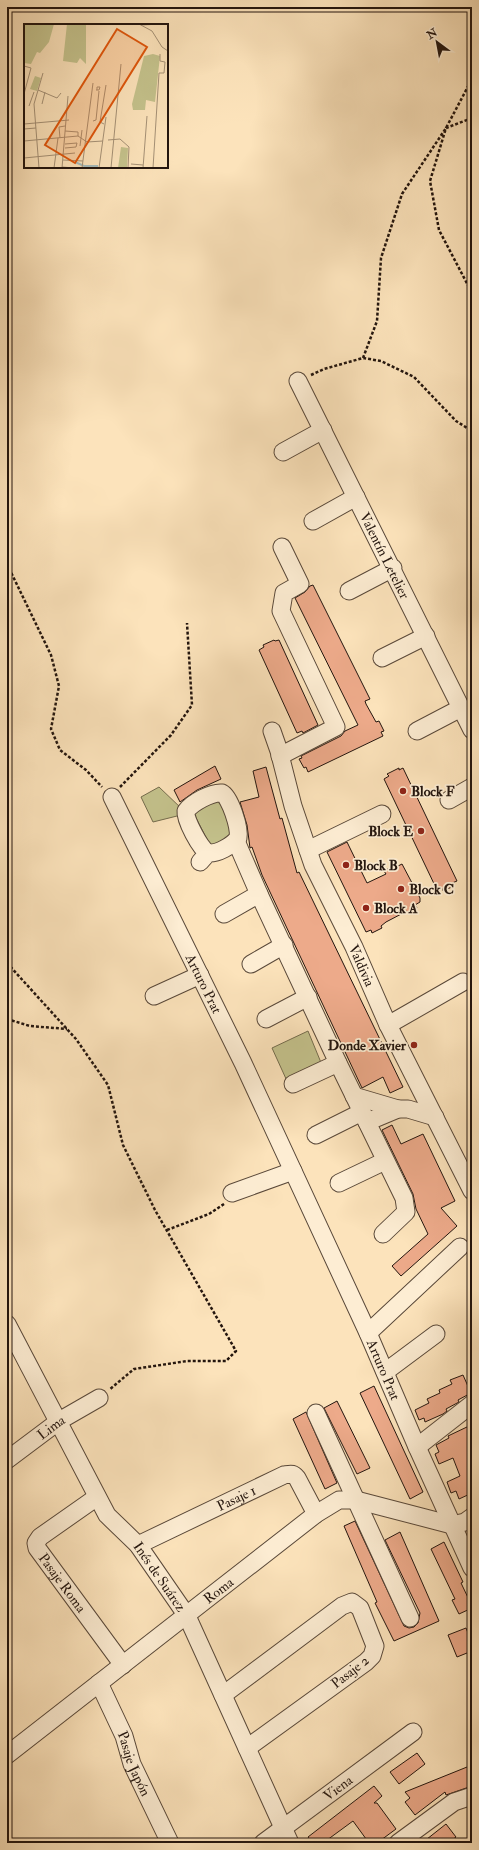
<svg xmlns="http://www.w3.org/2000/svg" width="479" height="1850" font-family="'IM FELL Double Pica',serif">
	<style>
		.green { fill: #c4c28c; stroke: #746c4d }
		.building { fill: #edaa8a; stroke: #23150e }
		.lines { fill: none; stroke-linecap: round; stroke-linejoin: round }
		.minor-casing { stroke: #594839; stroke-width: 19 }
		.path { stroke: #23150e; stroke-width: 2.5; stroke-dasharray: 3 2; stroke-linecap: butt }
		.minor { stroke: #fdedd3; stroke-width: 17 }
		.poi-dot { fill: #8f2418; stroke: #fdedd3; stroke-width: 1.5 }
		.labels { text-anchor: middle; dominant-baseline: central; stroke-width: 3.5; stroke-linejoin: round; paint-order: stroke }
		.street-label { font-size: 14px; fill: #23150e; stroke: #fdedd3 }
		.poi-label { font-size: 14px; font-weight: bold; fill: #23150e; stroke: #fdedd3; text-anchor: start }
		.inset-river { fill: none; stroke: #a5bbbc; stroke-width: 2 }
		.inset-road { fill: none; stroke: #a59176; stroke-width: 1 }
		.view { fill: #de560c; fill-opacity: 0.15; stroke: #de560c; stroke-width: 2 }
		.inset-edge { fill: none; stroke: #23150e; stroke-width: 2 }
	</style>
	<rect width="100%" height="100%" fill="#fce3bb"/>
	<filter id="stains"><feTurbulence type="fractalNoise" baseFrequency=".005" numOctaves="4"/><feColorMatrix values="0 0 0 0 .2 0 0 0 0 .09 0 0 0 0 .02 0 0 0 .5 -.17"/></filter>
	<radialGradient id="worn" r=".72"><stop offset=".6" stop-color="#630" stop-opacity="0"/><stop offset="1" stop-color="#630" stop-opacity=".3"/></radialGradient>
	<!-- green -->
	<path class="green" d="M159,787L182,809L181,815L153,822L141,797Z
		M221,797L234,835L211,847L192,810Z
		M308,1031L322,1065L287,1081L272,1048Z"/>
	<!-- building -->
	<path class="building" d="M313,585L370,699L365,701L366,704L376,722L379,721L384,731L381,732L383,736L308,772L306,767L304,768L299,759L302,758L301,756L341,736L345,731L358,725L295,598L305,592L310,586Z
		M274,640L275,641L279,640L318,725L303,733L302,731L297,733L259,650L264,647L263,645Z
		M215,766L221,779L197,790L180,802L174,790Z
		M266,767L280,819L282,818L297,873L299,872L403,1087L390,1093L383,1077L362,1088L262,875L252,847L250,848L247,825L240,802L259,797L253,771Z
		M399,768V770L403,768L457,881L452,883L454,886L443,891L442,888L437,890L384,779L389,776L387,774Z
		M347,842L367,883L386,874L384,871L395,865L396,867L402,864L420,898V902L415,905L417,908L408,913L407,911L386,922L381,926L382,928L372,933L371,930L366,932L327,852Z
		M392,1125L401,1144L423,1134L455,1201L441,1208L457,1226L401,1276L392,1266L428,1234L416,1209L413,1194L382,1130Z
		M463,1375L471,1393L458,1400L459,1402L446,1409L447,1411L443,1414L425,1422L424,1418L419,1420L415,1410L429,1403L427,1399L440,1393L439,1390L452,1384L450,1380Z
		M374,1386L423,1492L410,1499L360,1393Z
		M337,1401L370,1468L357,1474L324,1408Z
		M306,1412L337,1483L325,1489L293,1419Z
		M469,1426L472,1432V1493L459,1499L456,1491L451,1493L447,1482L460,1476L453,1458L439,1464L435,1454L439,1452L436,1445L449,1438L448,1436Z
		M355,1521L404,1626L409,1628L414,1627L418,1623L420,1613L385,1540L400,1532L439,1621L394,1641L375,1603L377,1602L344,1526Z
		M444,1542L463,1582L461,1583L472,1606V1608L459,1614L452,1600L455,1599L431,1549Z
		M466,1628L468,1633L472,1632V1651L457,1657L448,1635Z
		M417,1753L425,1764L399,1784L390,1772Z
		M472,1765V1786L446,1795L445,1792L415,1815L405,1802L410,1798L405,1792Z
		M374,1786L382,1796L374,1803H377L396,1829L377,1843H369L353,1821L323,1843H313L308,1837Z
		M446,1824L456,1837L448,1843H422Z"/>
	<g class="lines">
		<defs>
			<g id="minor">
				<path id="s1" d="M298,381L472,730"/>
				<path d="M283,452L323,430"/>
				<path d="M313,521L356,497"/>
				<path d="M349,591L393,568"/>
				<path d="M382,658L426,636"/>
				<path id="s2" d="M272,731L279,751L293,806L313,865L354,947L388,1025L472,1191"/>
				<path d="M417,731L461,708"/>
				<path d="M280,756L336,727L281,611L284,593L300,584L282,547"/>
				<path id="s3" d="M112,797L243,1063L368,1333L417,1447L472,1568"/>
				<path d="M449,800L472,787"/>
				<path d="M236,841L259,894L338,1063L404,1198L406,1212L383,1234"/>
				<path d="M308,850L382,814"/>
				<path d="M200,862L208,853C217,854 232,846 238,838C240,828 230,797 222,793C211,792 192,803 186,811C185,820 200,848 208,853"/>
				<path d="M224,914L259,894"/>
				<path d="M251,964L284,945"/>
				<path d="M154,996L200,975"/>
				<path d="M266,1019L308,997"/>
				<path d="M388,1025L463,982"/>
				<path d="M293,1084L338,1063"/>
				<path d="M354,1096L398,1109"/>
				<path d="M367,1122L398,1109H408L435,1117"/>
				<path d="M316,1135L362,1112"/>
				<path d="M339,1183L385,1161"/>
				<path d="M232,1193L293,1171"/>
				<path id="s4" d="M7,1324L107,1515L138,1545L187,1616L290,1843"/>
				<path d="M368,1333L460,1247"/>
				<path d="M385,1372L436,1334"/>
				<path d="M316,1413L410,1618"/>
				<path d="M417,1447L472,1404"/>
				<path id="s5" d="M7,1460L59,1421L99,1398"/>
				<path id="s6" d="M97,1497L40,1537L36,1543L37,1548L123,1665"/>
				<path id="s7" d="M138,1545L284,1475C291,1474 293,1473 297,1478L316,1514"/>
				<path id="s8" d="M99,1683L124,1736L132,1764L170,1843"/>
				<path d="M223,1695L342,1606L352,1602L360,1608L375,1646L372,1656L366,1662L247,1748"/>
				<path id="s9" d="M7,1755L316,1514L339,1500H356L452,1525L465,1522L472,1517"/>
				<path id="s10" d="M263,1843L413,1732"/>
				<path d="M398,1843L454,1802L472,1796"/>
			</g>
		</defs>
		<!-- minor casing -->
		<use href="#minor" class="minor-casing"/>
		<!-- path -->
		<path class="path" d="M472,118L446,128L430,181L439,230L472,293
			M363,358L377,321L381,258L402,194L446,128L472,79
			M311,375L324,369L363,358L381,361L414,377L456,421L472,431
			M7,564L51,655L59,686L51,729L60,750L86,770L102,787
			M120,787L171,735L192,705L187,623
			M7,963L76,1039L108,1085L123,1145L155,1210L236,1351L226,1361H187L134,1369L109,1390
			M7,1019L30,1026L67,1029
			M167,1230L209,1214L224,1204"/>
		<!-- minor -->
		<use href="#minor" class="minor"/>
	</g>
	<!-- markers -->
	<g class="poi-dot">
		<circle cx="403" cy="791" r="4"/>
		<circle cx="421" cy="831" r="4"/>
		<circle cx="346" cy="865" r="4"/>
		<circle cx="401" cy="889" r="4"/>
		<circle cx="366" cy="908" r="4"/>
		<circle cx="414" cy="1045" r="4"/>
	</g>
	<g class="labels">
		<!-- street labels -->
		<g class="street-label">
			<text stroke="none"><textPath href="#s1" startOffset="195">Valentín Letelier</textPath></text>
			<text stroke="none"><textPath href="#s2" startOffset="252">Valdivia</textPath></text>
			<text stroke="none"><textPath href="#s3" startOffset="208">Arturo Prat</textPath></text>
			<text stroke="none"><textPath href="#s3" startOffset="634">Arturo Prat</textPath></text>
			<text stroke="none"><textPath href="#s5" startOffset="55">Lima</textPath></text>
			<text stroke="none"><textPath href="#s7" startOffset="109">Pasaje 1</textPath></text>
			<text stroke="none"><textPath href="#s4" startOffset="297">Inés de Suárez</textPath></text>
			<text stroke="none"><textPath href="#s6" startOffset="125">Pasaje Roma</textPath></text>
			<text stroke="none"><textPath href="#s9" startOffset="268">Roma</textPath></text>
			<text transform="translate(350 1672) rotate(-38)">Pasaje 2</text>
			<text stroke="none"><textPath href="#s8" startOffset="88">Pasaje Japón</textPath></text>
			<text stroke="none"><textPath href="#s10" startOffset="93">Viena</textPath></text>
		</g>
		<!-- poi labels -->
		<g class="poi-label">
			<text x="411" y="791">Block F</text>
			<text x="413" y="831" text-anchor="end">Block E</text>
			<text x="354" y="865">Block B</text>
			<text x="409" y="889">Block C</text>
			<text x="374" y="908">Block A</text>
			<text x="406" y="1045" text-anchor="end">Donde Xavier</text>
		</g>
	</g>
	<!-- overview -->
	<g transform="translate(24 24)">
		<rect width="144" height="144" fill="#fce3bb"/>
		<path d="M0,0H30L25,18L16,29L13,28L7,40L0,39ZM43,0H62V40L56,34L53,39L39,37ZM129,30L136,32L131,78L122,76L121,86H109L108,80L120,32ZM11,52L17,54L13,67L6,65ZM97,123L104,124L103,144H94Z" fill="#c4c28c"/>
		<path class="inset-river" d="M51,138L60,142H74"/>
		<path class="inset-road" d="M115,0L128,7L138,23L144,27M117,1L137,0M0,42L7,44L0,70M14,66L33,74L37,69M72,66H75L76,63H73V66M18,80L21,68M5,82L10,68M69,97L72,96L75,67M0,100L45,96M80,100L76,98L82,61M0,105L12,104M41,107L54,108V112M36,114L35,103L41,102M84,116L96,115L105,123L104,144M0,117L54,112L63,118L79,117M56,122L58,106M41,124L52,123L53,119L41,120M0,134L51,129M39,136L59,137M107,140L119,141M38,143L50,144M15,144L10,80L19,49M30,144L34,114M38,144L44,72M58,144L69,59M75,144L82,93M87,144L97,40M119,144L123,92M129,144L135,49H140L141,38L136,37V30"/>
		<path class="view" d="M93,5L123,23L51,139L21,121Z"/>
		<rect width="144" height="144" class="inset-edge"/>
	</g>
	<!-- margin -->
	<rect width="479" height="1850" fill="none" stroke="#fce3bb" stroke-width="24"/>
	<rect x="8" y="8" width="463" height="1834" fill="none" stroke="#23150e" stroke-width="2"/>
	<rect x="12" y="12" width="455" height="1826" fill="none" stroke="#23150e"/>
	<!-- north arrow -->
	<g transform="translate(437 42) rotate(328)" stroke="#fdedd3" stroke-width="3" paint-order="stroke">
	<path d="M0-3L7 15L0 10L-7 15Z" fill="#23150e"/>
	<text y="-6" font-size="11" font-weight="bold" text-anchor="middle" fill="#23150e">N</text>
	</g>
	<rect width="100%" height="100%" filter="url(#stains)"/>
	<rect width="100%" height="100%" fill="url(#worn)"/>
</svg>
